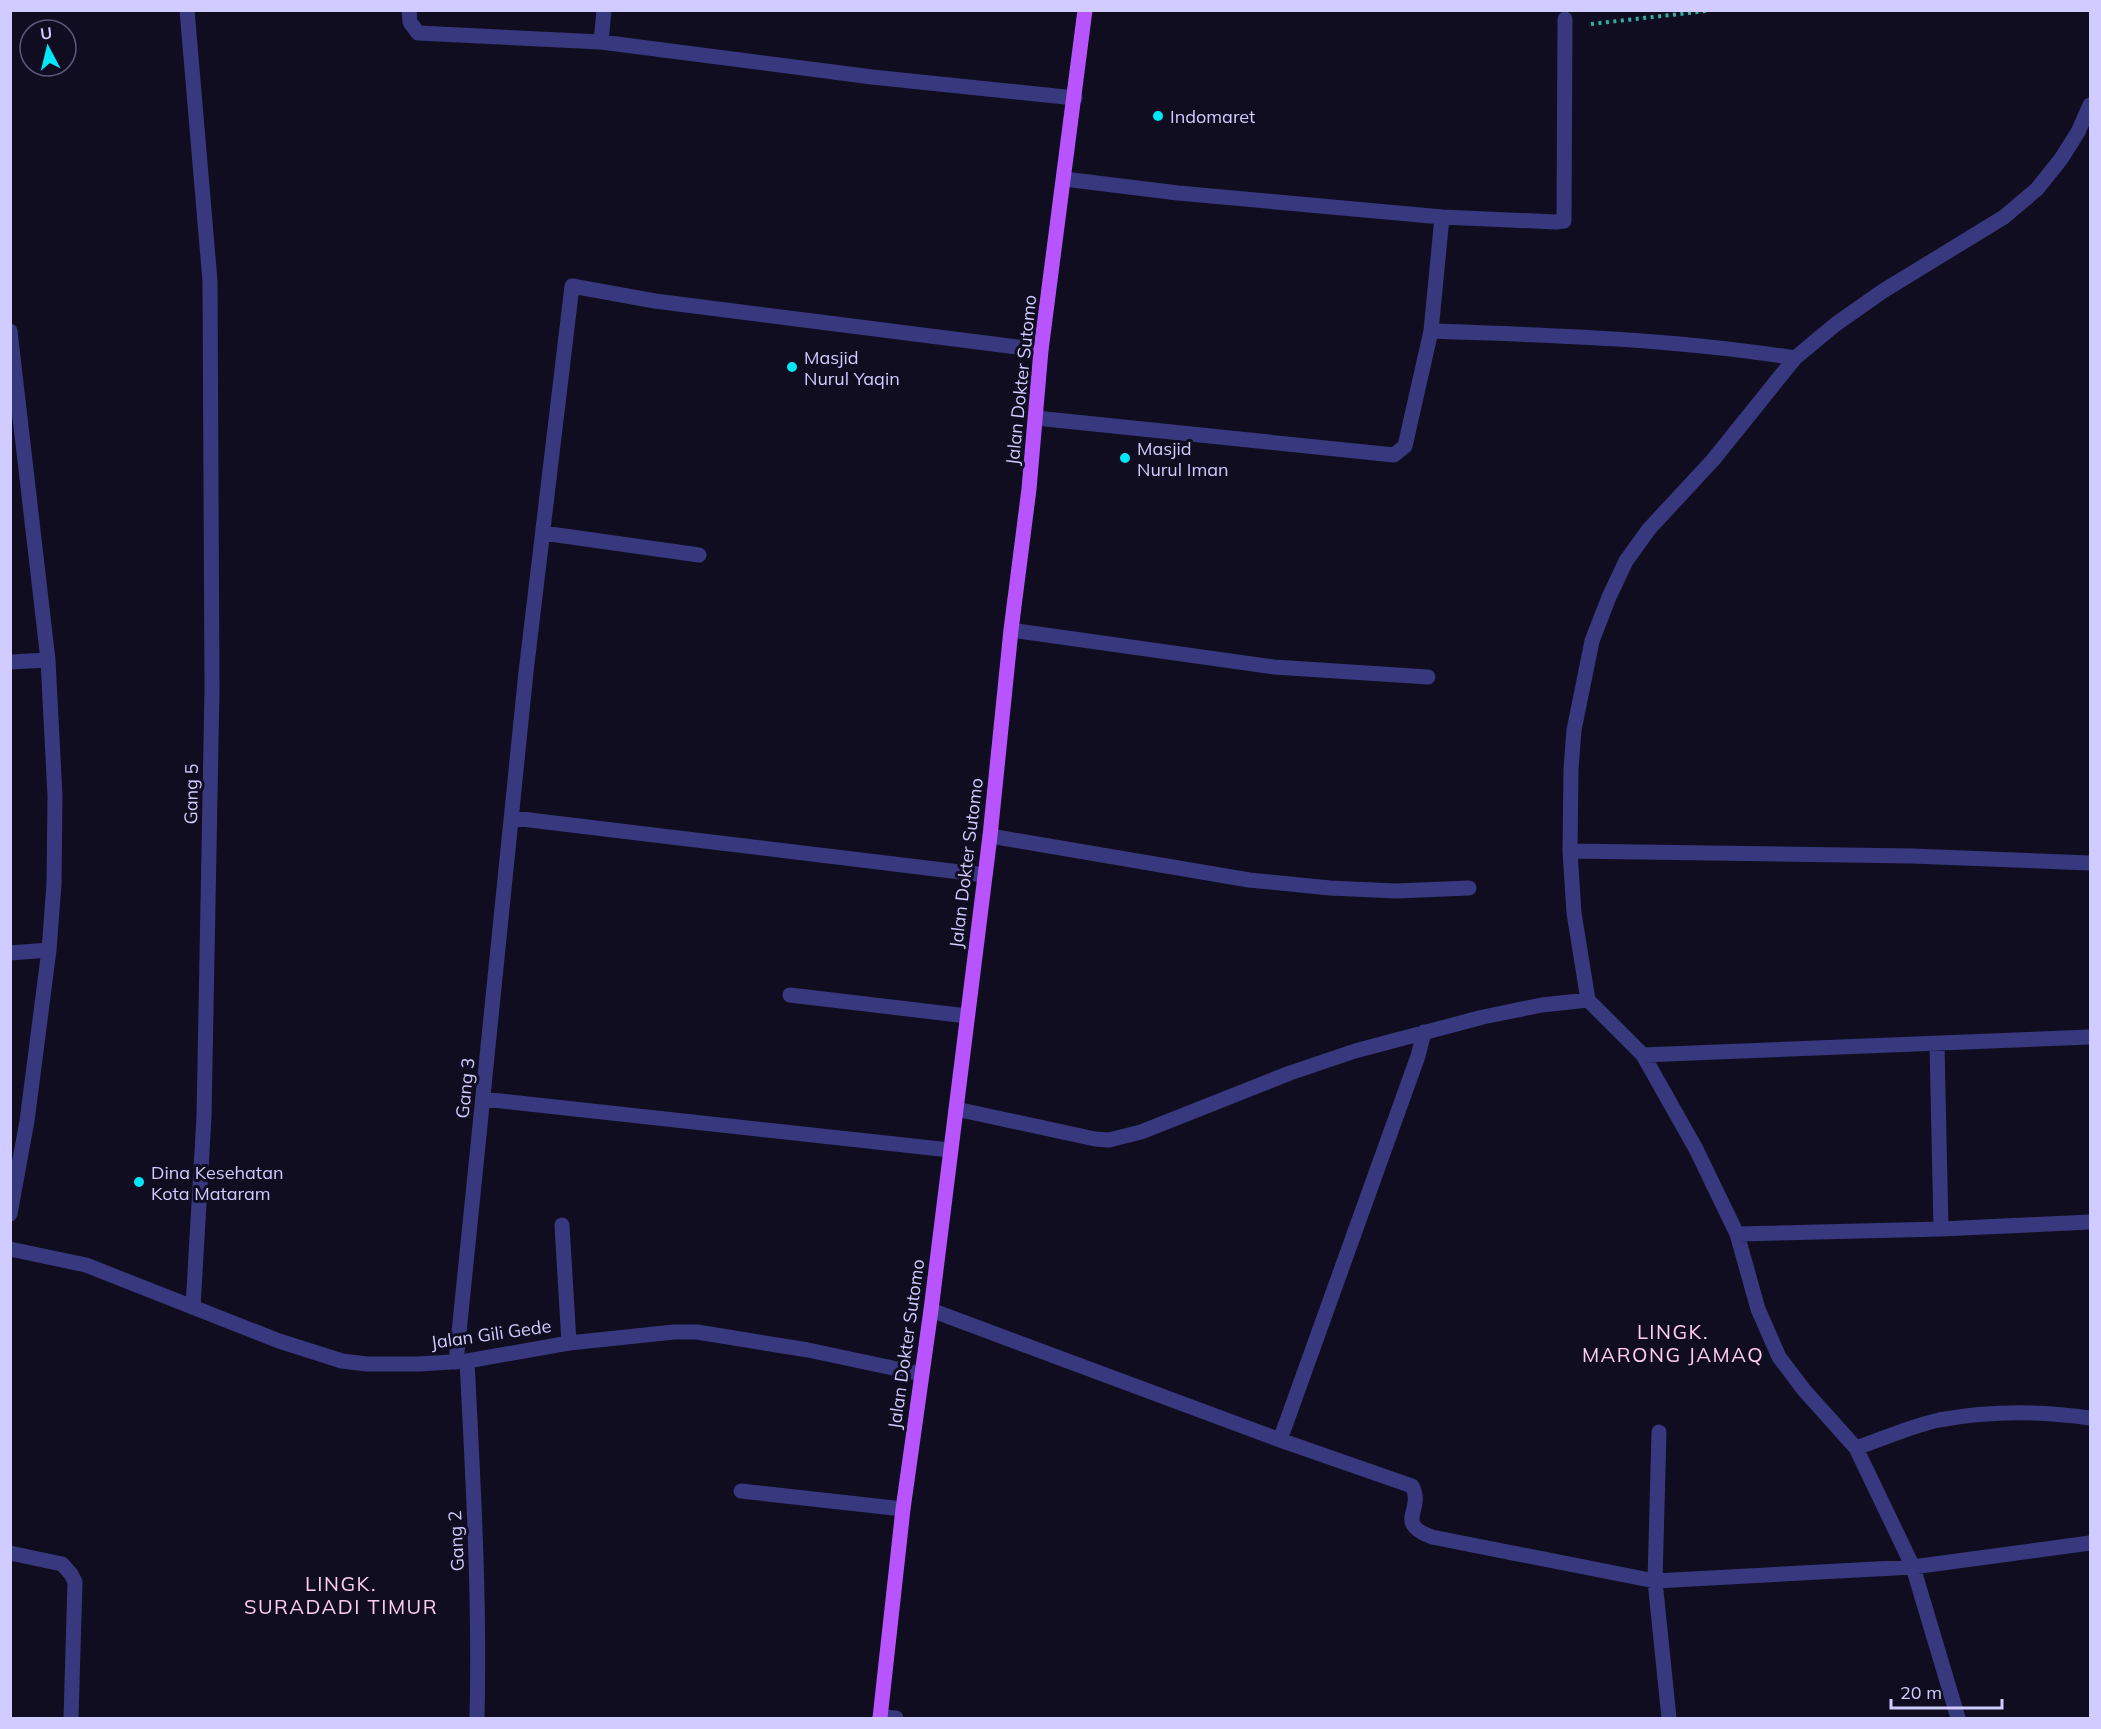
<svg xmlns="http://www.w3.org/2000/svg" width="2101" height="1729" font-family="Mulish,sans-serif">
	<style>
		.lines { fill: none; stroke-linecap: round; stroke-linejoin: round }
		.path { stroke: #2eb1a5; stroke-width: 4; stroke-dasharray: 3 4.5; stroke-linecap: butt }
		.minor { stroke: #38387f; stroke-width: 15 }
		.tertiary { stroke: #38387f; stroke-width: 15 }
		.primary { stroke: #b854fe; stroke-width: 15 }
		.poi-dot { fill: #01e7f7; stroke: #100d20; stroke-width: 2 }
		.labels { text-anchor: middle; dominant-baseline: central; stroke-width: 6; stroke-linejoin: round; paint-order: stroke }
		.poi-label { font-size: 18px; fill: #d0ccff; stroke: #100d20; text-anchor: start }
		.street-label { font-size: 18px; fill: #d0ccff; stroke: #100d20 }
		.neighbourhood-label { font-size: 20px; letter-spacing: 1.5px; fill: #ffceef; stroke: #100d20 }
	</style>
	<rect width="100%" height="100%" fill="#100d20"/>
	<g class="lines">
		<!-- path -->
		<path class="path" d="M1591,24L1706,11"/>
		<!-- minor -->
		<path class="minor" d="M187,10L210,281L212,689L204,1117L193,1307
			M409,10L410,22L418,33L601,42L872,77L1075,98
			M601,42L604,10
			M1064,179L1178,193L1442,217L1556,222L1564,221L1565,19
			M10,331L48,660L55,796L54,884L49,950L27,1121L10,1214
			M1431,331C1553,335 1674,339 1795,358
			M1036,418L1394,455L1405,446L1431,331L1442,217
			M543,533L699,555
			M1011,630L1274,667L1428,677
			M10,662L48,660
			M513,818L985,875
			M990,836L1249,880L1330,888L1396,891L1469,888
			M1570,851L1912,856L2090,863
			M10,953L49,950
			M790,995L967,1016
			M1937,1044L1941,1229L2090,1222
			M1643,1055L2090,1037
			M483,1099L950,1150
			M956,1109L1095,1139L1109,1140L1141,1132L1290,1073L1355,1051L1483,1017L1542,1005L1588,1000
			M562,1225L569,1343
			M1941,1229L1737,1234L1696,1149L1643,1055L1588,1000L1574,913L1570,851L1571,769L1574,730L1592,641L1609,597L1626,561L1649,529L1713,460L1795,358L1836,324L1883,291L2004,217L2037,189L2061,159L2078,132L2090,105
			M1737,1234L1758,1309L1779,1357L1804,1390L1856,1448
			M931,1310L1280,1440L1412,1486C1425,1510 1393,1523 1432,1537L1655,1581L1913,1567L2090,1543
			M467,1361C473,1480 480,1599 477,1718
			M456,1362L526,672L572,286L655,301L1041,350
			M1659,1432L1655,1581L1669,1718
			M1280,1440L1418,1056L1424,1032
			M741,1491L903,1509
			M10,1553L62,1564L71,1574L75,1582L71,1718
			M880,1717L896,1718
			M1958,1718L1913,1567L1856,1448C1883,1439 1911,1426 1939,1420C1988,1411 2042,1411 2090,1418"/>
		<!-- tertiary -->
		<path class="tertiary" d="M10,1249L86,1265L279,1341L342,1361L367,1364H419L467,1361L569,1343L674,1332H697L808,1350L921,1374"/>
		<!-- primary -->
		<path class="primary" d="M880,1718L903,1509L931,1310L990,836L1011,630L1029,489L1041,350L1085,10"/>
	</g>
	<!-- markers -->
	<g class="poi-dot">
		<circle cx="1158" cy="116" r="6"/>
		<circle cx="792" cy="367" r="6"/>
		<circle cx="1125" cy="458" r="6"/>
		<circle cx="139" cy="1182" r="6"/>
	</g>
	<g class="labels">
		<!-- poi labels -->
		<g class="poi-label">
			<text x="1170" y="116">Indomaret</text>
			<text x="804" y="357">Masjid<tspan x="804" dy="21">Nurul Yaqin</tspan></text>
			<text x="1137" y="448">Masjid<tspan x="1137" dy="21">Nurul Iman</tspan></text>
			<text x="151" y="1172">Dina Kesehatan<tspan x="151" dy="21">Kota Mataram</tspan></text>
		</g>
		<!-- street labels -->
		<g class="street-label">
			<text transform="translate(1021 380) rotate(-84)">Jalan Dokter Sutomo</text>
			<text transform="translate(191 794) rotate(-89)">Gang 5</text>
			<text transform="translate(966 863) rotate(-83)">Jalan Dokter Sutomo</text>
			<text transform="translate(465 1088) rotate(-84)">Gang 3</text>
			<text transform="translate(491 1334) rotate(-8)">Jalan Gili Gede</text>
			<text transform="translate(906 1344) rotate(-82)">Jalan Dokter Sutomo</text>
			<text transform="translate(456 1541) rotate(-93)">Gang 2</text>
		</g>
		<!-- neighbourhood labels -->
		<g class="neighbourhood-label">
			<text x="1673" y="1331">LINGK.<tspan x="1673" dy="23">MARONG JAMAQ</tspan></text>
			<text x="341" y="1583">LINGK.<tspan x="341" dy="23">SURADADI TIMUR</tspan></text>
		</g>
	</g>
	<!-- border -->
	<rect width="2101" height="1729" fill="none" stroke="#d0ccff" stroke-width="24"/>
	<!-- north arrow -->
	<g transform="translate(48 48) rotate(353)"><circle r="28" fill="#100d20" stroke="#5d5979" stroke-width="1.5"/>
	<path d="M0-4.5L10 22L0 15L-10 22Z" fill="#01e7f7"/>
	<text y="-9" font-size="16" font-weight="bold" text-anchor="middle" fill="#d0ccff">U</text>
	</g>
	<!-- scale -->
	<path d="M1891 1699v9h111v-9" fill="none" stroke="#d0ccff" stroke-width="3"/>
	<text x="1900" y="1699" font-size="18" fill="#d0ccff" stroke="#100d20" stroke-width="4.5" paint-order="stroke">20 m</text>
</svg>
